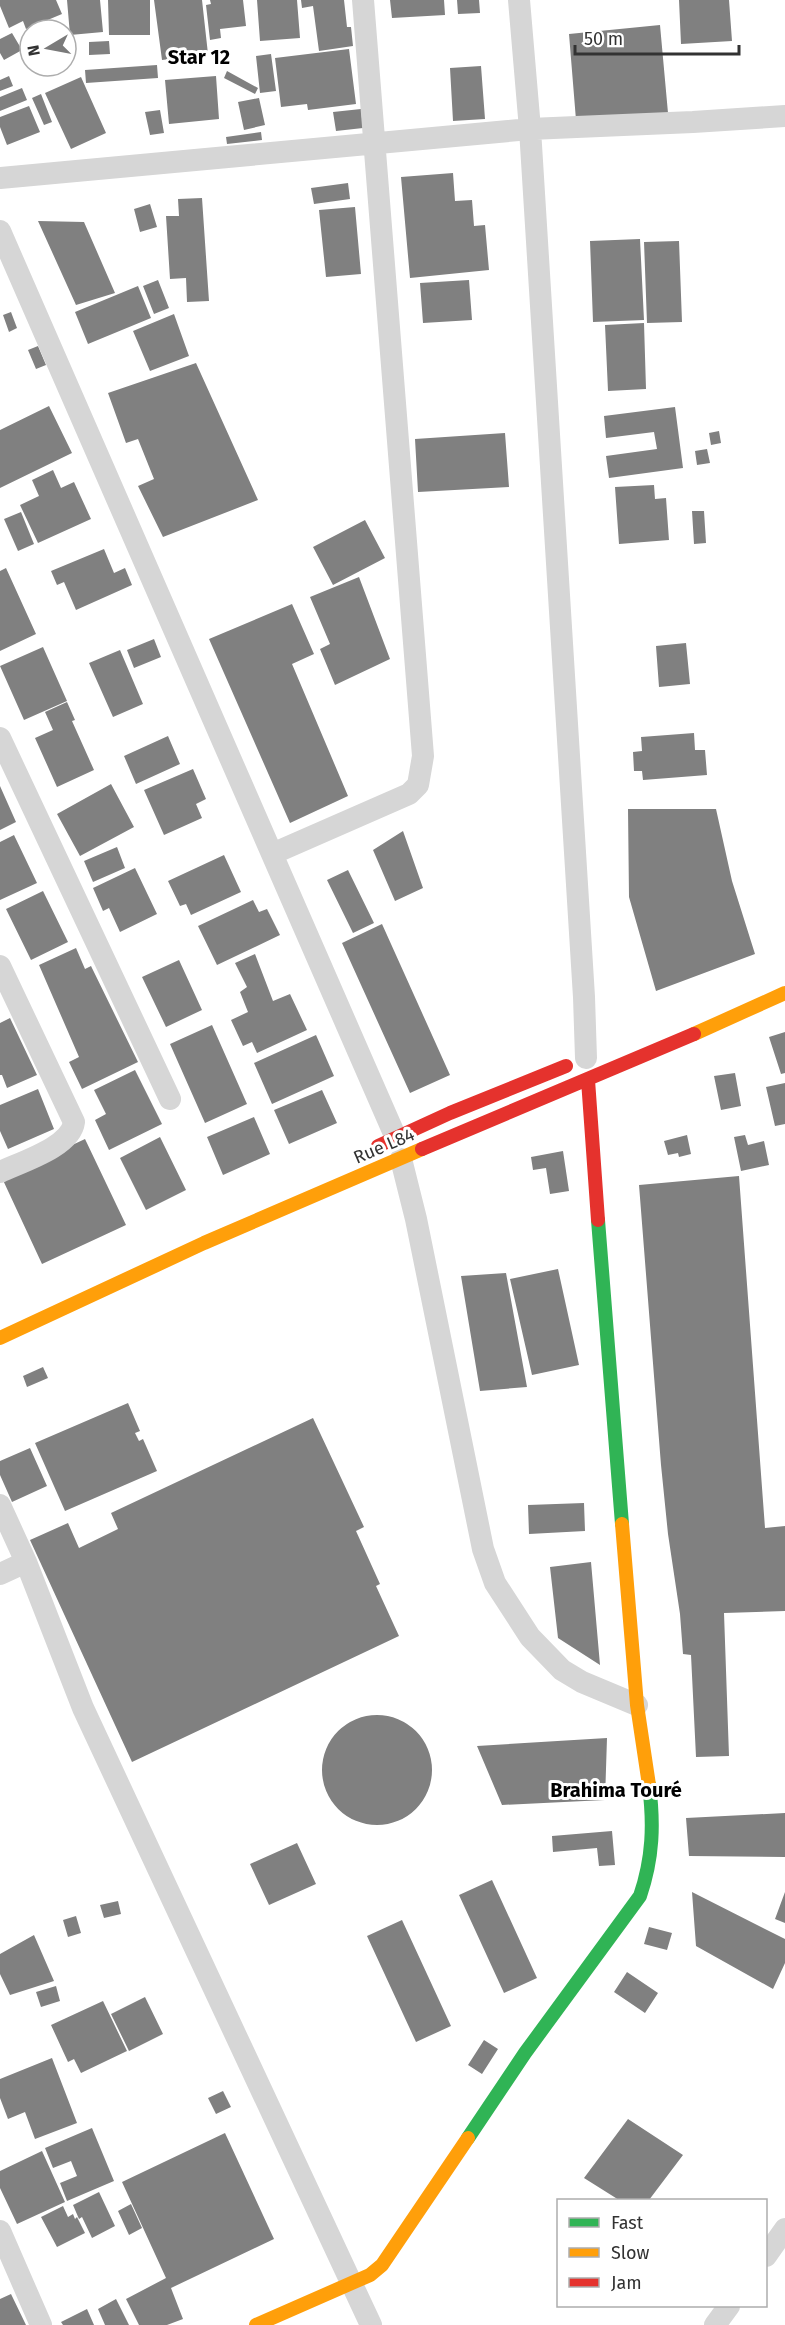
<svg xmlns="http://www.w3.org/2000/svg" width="785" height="2325" font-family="'Fira Sans',sans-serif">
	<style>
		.building { fill: #808080 }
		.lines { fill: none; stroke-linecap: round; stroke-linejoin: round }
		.street { stroke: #d6d6d6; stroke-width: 22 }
		.fast { stroke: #30b455; stroke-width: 14 }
		.slow { stroke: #ff9f0a; stroke-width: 14 }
		.jam { stroke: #e5322d; stroke-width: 14 }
		.labels { text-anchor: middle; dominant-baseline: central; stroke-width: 6; stroke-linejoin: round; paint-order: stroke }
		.street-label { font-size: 18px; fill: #323232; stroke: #fff }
		.neighbourhood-label { font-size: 20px; font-weight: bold; fill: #000; stroke: #fff }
	</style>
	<rect width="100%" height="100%" fill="#fff"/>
	<!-- building -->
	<path class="building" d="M0,0H56L62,14L26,29L23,21L9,28L0,6Z
		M67,0H100L103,32L70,35Z
		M108,0H150V35H109Z
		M154,0H202L208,54L162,60Z
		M210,0H243L246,26L220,29L221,38L210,40L206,5L211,4Z
		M257,0H297L300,38L260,41Z
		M301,0H344L347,27H351L353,46L319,51L313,6L302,8Z
		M390,0H444L445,15L392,18Z
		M457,0H479L480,13L458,14Z
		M679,0H729L732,41L681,44Z
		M660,25L668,113L576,120L569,34Z
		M12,33L22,50L4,60L0,53V39Z
		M109,41L110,54L89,55V42Z
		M349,49L356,104L308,110L307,104L281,107L275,58Z
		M271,54L276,91L260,93L256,56Z
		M157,65L158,78L86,83L85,70Z
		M481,66L485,119L453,121L450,68Z
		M227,71L258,88L255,94L224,78Z
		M9,76L13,86L0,91V80Z
		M216,76L219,119L169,124L165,80Z
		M81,77L106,133L71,149L45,93Z
		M22,88L27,100L0,111V97Z
		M41,94L52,122L44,125L32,98Z
		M259,98L265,125L244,130L238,102Z
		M29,106L40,132L7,145L0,127V117Z
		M361,109L363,128L336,131L333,112Z
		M160,110L164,133L150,135L145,112Z
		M261,132L262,140L227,144L226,137Z
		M453,173L455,201L472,200L474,226L485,225L489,270L410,278L401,177Z
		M348,183L350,199L314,204L311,188Z
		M202,198L209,301L187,302L186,278L170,279L166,216H179L178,199Z
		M150,204L157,227L140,232L134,209Z
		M355,207L361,274L326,277L319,210Z
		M38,221L84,222L115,293L76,305Z
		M640,239L644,320L593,322L590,241Z
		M679,241L682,322L647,323L644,242Z
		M158,280L169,308L154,314L143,286Z
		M469,280L472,320L423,323L420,283Z
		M138,286L151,318L88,344L75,312Z
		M11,312L17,328L9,332L3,315Z
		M174,314L189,356L150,371L133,331Z
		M644,323L646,389L608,391L605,325Z
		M38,346L46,365L36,369L28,350Z
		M196,363L258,500L163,537L138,486L154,479L138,439L126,443L108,393Z
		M49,406L72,453L0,488V430Z
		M675,407L683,468L609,478L606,456L657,449L654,432L606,438L604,416Z
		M719,431L721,443L711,445L709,433Z
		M505,433L509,487L418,492L415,439Z
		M707,449L710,463L697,465L695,451Z
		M53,470L61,488L74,482L91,519L38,543L20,505L39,496L32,480Z
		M654,485L655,499L666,498L669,540L619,544L615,487Z
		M692,511H704L706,543L694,544Z
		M21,512L34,544L18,551L4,519Z
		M365,520L385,558L333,585L313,547Z
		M104,549L114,573L125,568L132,585L76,610L64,582L57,585L51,571Z
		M6,568L36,634L0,651V571Z
		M359,577L390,659L335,685L320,649L330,644L310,597Z
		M292,604L314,654L292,664L348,796L290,823L209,639Z
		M154,639L161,657L134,668L127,650Z
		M686,643L690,684L659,687L656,646Z
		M43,647L67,701L24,720L0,666Z
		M120,650L143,704L113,717L89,663Z
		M67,702L75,720L72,721L94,770L57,787L35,738L53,730L45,712Z
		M694,733L695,750H705L707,775L643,780L642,771H634L633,752L642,751L641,737Z
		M168,736L180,764L136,784L124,756Z
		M193,769L206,799L196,804L202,818L164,835L144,790Z
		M111,784L134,827L80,856L57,814Z
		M0,786L16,822L0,830Z
		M628,809H716L732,881L755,954L656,991L629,897Z
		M403,831L423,888L395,901L373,850Z
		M14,835L37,883L0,900V842Z
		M117,847L125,868L93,882L84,861Z
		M224,855L241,892L191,915L186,904L180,906L168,881Z
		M135,868L157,914L120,932L109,908L103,911L93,888Z
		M348,870L374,923L353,933L327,880Z
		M43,891L68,942L31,960L6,909Z
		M253,900L259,912L267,909L280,935L217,965L198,926Z
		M382,924L450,1075L410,1093L342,943Z
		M76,948L85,969L91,966L138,1062L82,1089L69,1062L79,1057L39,965Z
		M255,954L273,1001L290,994L307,1030L257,1053L252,1042L243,1046L231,1020L248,1012L240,992L247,987L235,963Z
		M179,960L202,1010L166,1027L142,977Z
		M10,1018L37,1075L7,1088L2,1075H0V1023Z
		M212,1025L247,1104L205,1123L170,1044Z
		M785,1032V1073L781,1074L769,1037Z
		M316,1035L334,1076L272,1104L254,1063Z
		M135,1070L162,1124L109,1150L95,1120L106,1114L94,1090Z
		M735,1073L741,1106L721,1110L714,1076Z
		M785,1083V1124L775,1126L766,1087Z
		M38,1089L54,1129L8,1149L0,1131V1105Z
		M322,1090L337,1123L289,1144L274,1110Z
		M254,1117L270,1154L223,1175L207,1137Z
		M687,1135L691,1154L679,1157L678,1153L668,1155L664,1141Z
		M745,1135L748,1145L764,1141L769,1165L741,1171L734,1137Z
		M160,1137L186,1190L146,1210L120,1158Z
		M85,1139L126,1225L42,1264L2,1178Z
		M563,1151L569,1191L550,1194L546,1168L533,1170L531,1157Z
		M739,1176L765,1528L785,1526V1611L724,1613L729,1756L696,1757L691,1655L683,1654L680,1614L668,1534L661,1465L639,1185Z
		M558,1269L579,1365L532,1375L510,1279Z
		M506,1273L527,1387L480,1391L461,1276Z
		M43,1367L48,1378L27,1387L23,1376Z
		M128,1403L140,1431L135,1433L139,1441L143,1439L157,1471L65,1511L35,1443Z
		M313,1418L364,1527L356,1531L380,1584L376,1586L399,1636L132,1762L30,1540L68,1523L79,1548L118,1529L111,1513Z
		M30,1448L47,1486L12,1502L0,1475V1461Z
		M584,1503L585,1531L529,1534L528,1505Z
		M591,1562L600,1665L558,1638L550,1567Z
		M322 1770a55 55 0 1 1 110 0a55 55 0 1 1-110 0Z
		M607,1738L605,1800L502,1805L477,1746Z
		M785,1813V1857L689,1856L686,1818Z
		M612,1831L615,1865L599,1866L597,1848L553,1852L552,1836Z
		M297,1843L316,1884L269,1905L250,1864Z
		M492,1880L537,1978L504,1993L459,1895Z
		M692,1892L785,1939V1963L773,1989L696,1946Z
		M785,1892V1923L775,1919Z
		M118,1901L121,1914L104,1918L100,1905Z
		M76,1916L81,1933L68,1937L63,1920Z
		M402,1920L451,2026L416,2042L367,1936Z
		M649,1927L672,1933L667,1950L644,1944Z
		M34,1935L54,1981L10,1995L0,1974V1954Z
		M627,1972L658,1993L645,2013L614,1992Z
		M56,1986L60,2001L41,2007L36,1992Z
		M145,1997L163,2034L129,2051L111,2014Z
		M103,2001L127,2051L81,2073L74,2059L68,2062L51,2025Z
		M484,2040L498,2049L482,2074L468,2065Z
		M52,2058L77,2123L35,2139L25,2112L8,2119L0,2098V2079Z
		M223,2091L231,2107L216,2114L208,2098Z
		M628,2119L683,2155L649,2200H619L584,2178Z
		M92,2128L114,2181L67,2201L60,2183L77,2176L71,2161L53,2168L45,2148Z
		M225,2133L274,2239L171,2288L183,2319L167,2325H139L126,2299L166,2278L122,2182Z
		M42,2151L65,2202L17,2224L0,2188V2171Z
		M99,2192L115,2226L92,2238L82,2217L79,2219L73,2205Z
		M131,2204L142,2228L129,2235L118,2211Z
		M63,2206L68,2217L73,2214L75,2219L77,2217L85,2233L57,2247L41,2217Z
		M11,2294L26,2325H0V2299Z
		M116,2299L129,2325H105L98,2309Z
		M87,2309L94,2325H63L61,2322Z"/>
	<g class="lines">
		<!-- street -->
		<path class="street" d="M519,0L530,129L584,997L586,1058
			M0,178L530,129L693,122L785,116
			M0,231L396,1138
			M0,738L170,1099
			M272,854L409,794L418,785L423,756L363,0
			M0,966L74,1122C71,1147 21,1162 0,1172
			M401,1159L416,1219L483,1549L495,1583L530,1637L562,1670L582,1682L637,1705
			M0,1505L26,1562L83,1708L371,2325
			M0,1574L26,1562
			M0,2231L41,2325
			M766,2256L785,2229
			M715,2325L729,2306"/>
		<!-- fast -->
		<path class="fast" d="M598,1220L622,1524
			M468,2138L525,2053L640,1896C653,1858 654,1824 649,1785"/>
		<!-- slow -->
		<path class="slow" d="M694,1034L785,993
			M0,1338L204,1243L422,1149
			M622,1524L637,1705L649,1785
			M256,2325L370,2275L382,2265L468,2138"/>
		<!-- jam -->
		<path class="jam" d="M588,1080L598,1220
			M378,1146L450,1113L566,1066
			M422,1149L694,1034"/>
	</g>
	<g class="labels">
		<!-- street labels -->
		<g class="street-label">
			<text transform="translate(384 1146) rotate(-23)">Rue L84</text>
		</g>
		<!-- neighbourhood labels -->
		<g class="neighbourhood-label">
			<text x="199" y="57">Star 12</text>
			<text x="616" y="1790">Brahima Touré</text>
		</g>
	</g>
	<!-- legend -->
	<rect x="557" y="2199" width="210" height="108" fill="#ffffff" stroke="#adadad" stroke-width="1.5"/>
	<rect x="569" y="2218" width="30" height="9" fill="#30b455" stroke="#adadad" stroke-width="1.5"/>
	<text x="611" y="2229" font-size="18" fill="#323232">Fast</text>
	<rect x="569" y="2248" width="30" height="9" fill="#ff9f0a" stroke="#adadad" stroke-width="1.5"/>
	<text x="611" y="2259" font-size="18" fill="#323232">Slow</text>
	<rect x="569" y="2278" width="30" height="9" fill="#e5322d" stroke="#adadad" stroke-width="1.5"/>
	<text x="611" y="2289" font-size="18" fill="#323232">Jam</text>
	<!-- north arrow -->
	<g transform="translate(48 48) rotate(260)"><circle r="28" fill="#ffffff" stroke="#adadad" stroke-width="1.5"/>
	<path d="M0-4.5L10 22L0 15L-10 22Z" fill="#7a7a7a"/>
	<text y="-9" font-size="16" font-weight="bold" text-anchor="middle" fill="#323232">N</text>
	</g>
	<!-- scale -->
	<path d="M575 45v9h164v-9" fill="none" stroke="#323232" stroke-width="3"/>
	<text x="584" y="45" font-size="18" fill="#323232" stroke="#ffffff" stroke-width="4.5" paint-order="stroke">50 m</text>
</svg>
